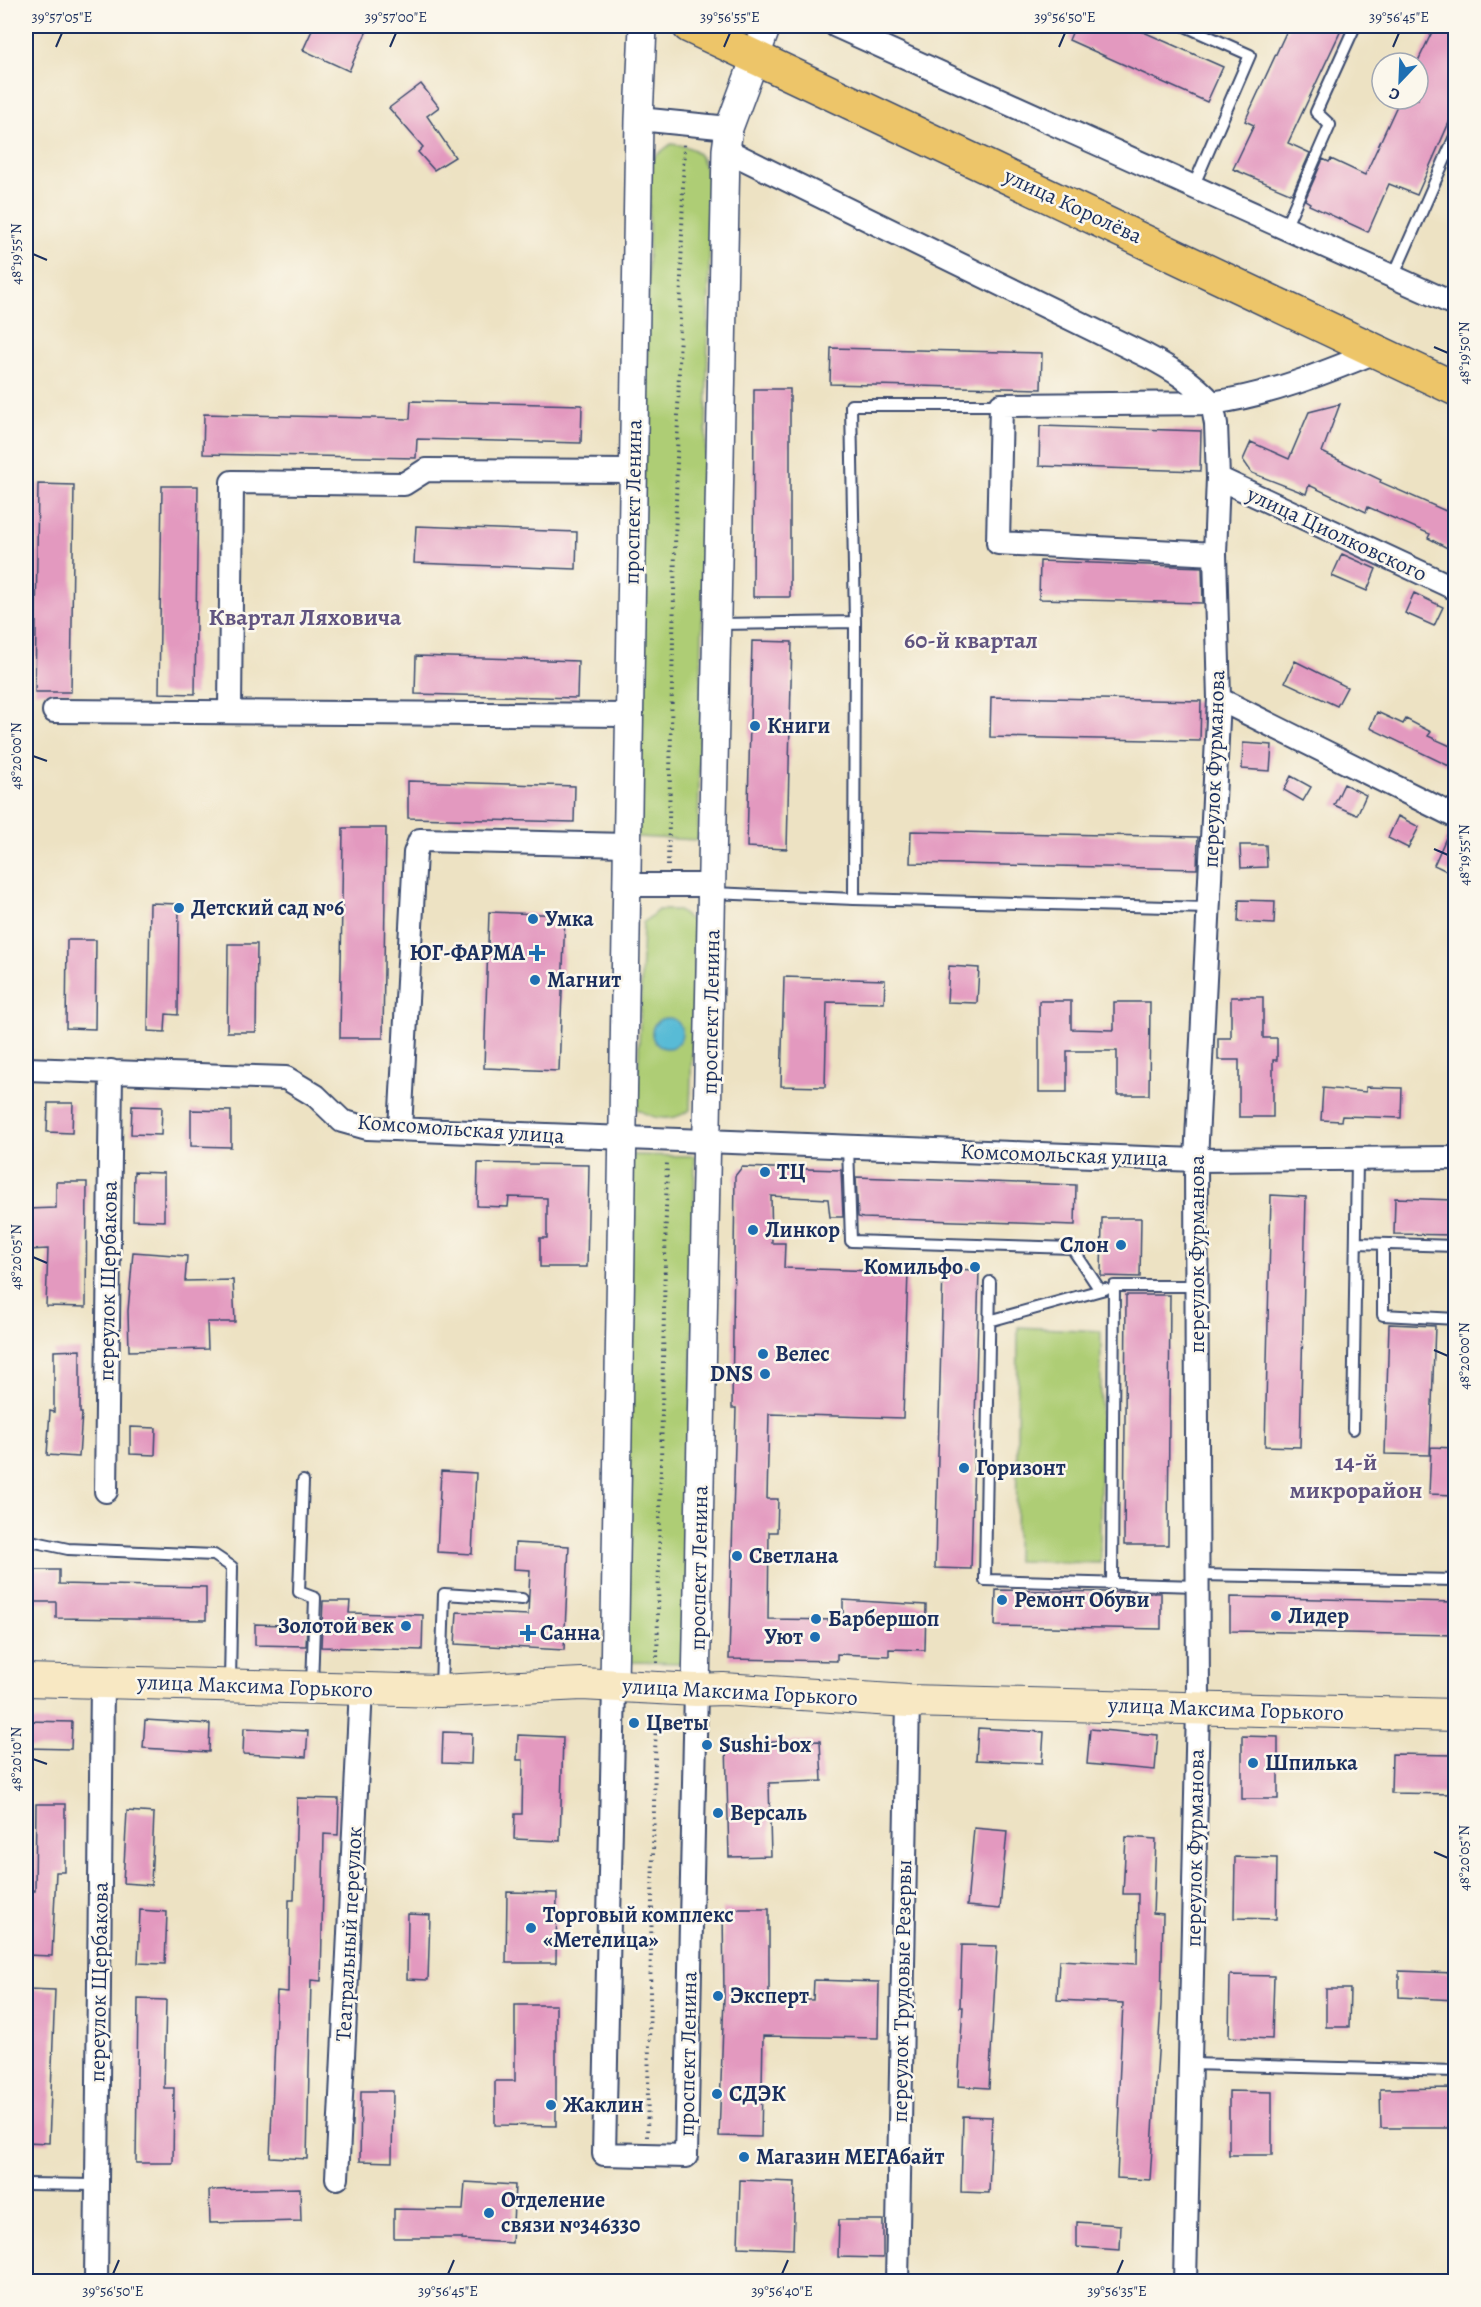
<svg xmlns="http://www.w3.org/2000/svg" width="1481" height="2307" font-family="Alegreya,serif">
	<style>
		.green { fill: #aecd74; stroke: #647e69; stroke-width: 1.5 }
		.water { fill: #58bbd6; stroke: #3a759a; stroke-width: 1.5 }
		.building { fill: #e399bf }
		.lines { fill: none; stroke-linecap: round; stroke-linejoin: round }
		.service-casing { stroke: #3a4a6d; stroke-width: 14 }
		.minor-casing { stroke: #3a4a6d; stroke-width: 26 }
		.tertiary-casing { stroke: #3a4a6d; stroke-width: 30 }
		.secondary-casing { stroke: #3a4a6d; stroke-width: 34 }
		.trunk-casing { stroke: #3a4a6d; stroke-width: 36 }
		.path { stroke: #3a4a6d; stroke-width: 4; stroke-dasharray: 1.5 4.5; stroke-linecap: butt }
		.service { stroke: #fff; stroke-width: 10 }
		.minor { stroke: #fff; stroke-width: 22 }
		.tertiary { stroke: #fff; stroke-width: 27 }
		.secondary { stroke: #f8e8c3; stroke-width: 32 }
		.trunk { stroke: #edc569; stroke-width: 33 }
		.ticks { fill: none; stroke: #1b2f5e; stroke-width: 2 }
		.poi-dot { fill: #1f6fb2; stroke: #fbf7ec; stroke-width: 2 }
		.labels { text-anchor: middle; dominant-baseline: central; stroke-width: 5; stroke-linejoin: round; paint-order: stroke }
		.street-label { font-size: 22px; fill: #1b2f5e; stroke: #fbf7ec }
		.poi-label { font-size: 22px; font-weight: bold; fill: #1b2f5e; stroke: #fbf7ec; text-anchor: start }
		.neighbourhood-label { font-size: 24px; font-weight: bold; fill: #615480; stroke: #fbf7ec }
		.neatline { fill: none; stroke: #1b2f5e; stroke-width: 2 }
		.ticks-label { font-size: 15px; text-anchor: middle; fill: #1b2f5e }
	</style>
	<rect width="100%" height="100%" fill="#fbf7ec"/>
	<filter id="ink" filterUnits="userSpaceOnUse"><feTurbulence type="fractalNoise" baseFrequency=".0167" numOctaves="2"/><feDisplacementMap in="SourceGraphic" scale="12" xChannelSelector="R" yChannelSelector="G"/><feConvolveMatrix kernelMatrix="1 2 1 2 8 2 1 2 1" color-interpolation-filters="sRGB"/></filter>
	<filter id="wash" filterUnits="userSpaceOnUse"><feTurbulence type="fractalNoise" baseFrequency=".008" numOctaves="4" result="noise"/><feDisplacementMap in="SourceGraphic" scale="24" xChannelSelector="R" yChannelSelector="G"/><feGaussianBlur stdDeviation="1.35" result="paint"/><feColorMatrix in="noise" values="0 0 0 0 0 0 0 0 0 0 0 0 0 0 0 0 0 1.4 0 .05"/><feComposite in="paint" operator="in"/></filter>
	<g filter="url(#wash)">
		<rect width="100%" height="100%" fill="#ede2c3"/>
		<!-- green -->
		<path class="green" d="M671,144C701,146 701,157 711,183L698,840L635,837L650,176L653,158Z
			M658,910H677L696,924L690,1110C673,1122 653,1120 637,1109L643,923Z
			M630,1155L695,1156L688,1663L623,1662Z
			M1018,1327L1101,1331L1100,1563L1016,1561Z"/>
		<!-- water -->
		<path class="water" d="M652 1033a15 15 0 1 1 30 0a15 15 0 1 1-30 0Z"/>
		<g id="blocks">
			<!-- building -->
			<path class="building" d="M314,26H369L349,71L303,50Z
				M1075,26H1130L1223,67L1207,102L1069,40Z
				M1289,26H1343L1288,143L1310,153L1292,194L1233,169L1254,125L1245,121Z
				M1435,26H1455V109L1417,195L1389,184L1368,232L1309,205L1310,203L1305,200L1323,159L1329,162L1331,159L1365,175L1400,99H1418V61Z
				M421,84L439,107L427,116L455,157L434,170L418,152L423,147L389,108Z
				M831,348L1042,353L1041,389L830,384Z
				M754,389H790V597H753Z
				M411,401L582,405L581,443L417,439L416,458L203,454L204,414L410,419Z
				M1340,404L1322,452L1381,480L1380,482L1455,515V552L1428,538L1430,534L1368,507L1366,512L1309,485L1306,494L1252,473L1243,460L1251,442L1289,459L1309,412Z
				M1040,426L1201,431L1200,471L1039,466Z
				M38,484L74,485L71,692H35Z
				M162,486H198L195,694L159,693Z
				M416,526L577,532L576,569L414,563Z
				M1342,554L1376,569L1367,591L1332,576Z
				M1040,561L1202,567L1203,603L1039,599Z
				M1414,593L1443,607L1434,626L1405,613Z
				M752,641L792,642L787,849L747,847Z
				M416,656L578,661L577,698L415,694Z
				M1295,661L1347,687L1337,706L1285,682Z
				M991,697L1201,701L1200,741L990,737Z
				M1377,712L1403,724L1406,719L1431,732L1428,736L1455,748V754L1449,766L1370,728Z
				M1243,743L1272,745L1270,771L1242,769Z
				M1291,776L1311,787L1303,801L1284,790Z
				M408,781L575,786L574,822L408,818Z
				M1344,784L1366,795L1357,815L1334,805Z
				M1398,816L1419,827L1408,848L1388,838Z
				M343,828H386L383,1038H340Z
				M1450,829L1455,830V875L1434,865Z
				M911,831L1198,837L1197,869L910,863Z
				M1240,845H1266L1267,867L1241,868Z
				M1239,900L1275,901L1274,924L1238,922Z
				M150,903L179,904L178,1015L166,1014L165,1032L148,1031Z
				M489,912L565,915L559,1071L484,1068Z
				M67,940H96L95,1029L66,1028Z
				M228,944H257L256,1032H227Z
				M949,966L979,968L977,1003L947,1002Z
				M784,977L885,980L884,1003L827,1002L825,1087L781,1086Z
				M1231,997H1263V1038H1277V1060H1273V1117H1239V1060H1218V1038H1231Z
				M1039,1001H1071V1029L1114,1030V1002H1150L1149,1095H1117V1051H1067V1092H1039Z
				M1366,1087L1402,1088L1401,1118L1342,1116L1341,1121L1321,1120L1323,1088L1366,1092Z
				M48,1103H73L72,1133L47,1132Z
				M132,1106L162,1107L161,1135L131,1134Z
				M191,1110L231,1111V1147L191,1146Z
				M478,1163L589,1165L587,1267H540V1238H547V1198L509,1197L508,1207L477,1206Z
				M742,1167L841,1170L843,1217H830L828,1199L771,1196L772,1243H785L784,1268L908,1272L903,1418L769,1414L767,1499H778L777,1532H769L768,1619L843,1620V1600L926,1605L925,1650L889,1649V1656L837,1654V1661L729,1659L736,1408H732L735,1176Z
				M134,1172L164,1173V1221L133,1220Z
				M856,1177L1076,1185L1075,1225L863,1218L858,1217Z
				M56,1182H87L86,1307L46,1306L48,1249L28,1250L27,1209L56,1208Z
				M1271,1195L1306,1197L1300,1447L1265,1446Z
				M1395,1198L1455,1200V1235L1394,1234Z
				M1102,1218H1141L1140,1277L1101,1276Z
				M133,1252L187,1256L185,1281L233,1280L235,1322H207L208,1349L129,1351L128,1311Z
				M943,1269L979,1270L971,1569L935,1568Z
				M1126,1295H1170L1168,1545H1124Z
				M1389,1324L1435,1326L1430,1455L1385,1454Z
				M80,1350V1413H82L79,1457L47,1455L50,1411L54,1412V1351Z
				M130,1427L156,1428L155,1455L130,1454Z
				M1431,1447L1455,1448V1495L1429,1494Z
				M441,1471L476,1473L472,1554L437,1552Z
				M515,1543L569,1546L564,1650L455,1644L457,1612L528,1615L530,1570L514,1569Z
				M26,1570H59V1584L206,1587V1620L56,1618V1602H26Z
				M996,1590L1161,1593V1629L995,1626Z
				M1230,1597L1455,1602V1635L1230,1631Z
				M323,1601H350L349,1613L423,1615L422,1650L321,1647Z
				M255,1624L307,1626L306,1646L255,1645Z
				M145,1720L210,1724L209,1752L143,1748Z
				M26,1721L72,1722L71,1749L26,1748Z
				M244,1728L308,1731L306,1757L243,1754Z
				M978,1728L1044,1732L1042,1763L976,1760Z
				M1090,1729L1158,1735L1155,1770L1087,1764Z
				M443,1732L472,1733L471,1764L442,1763Z
				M518,1735L563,1737L560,1841L514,1839L515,1814H522L523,1760H517Z
				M1242,1736L1278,1737V1799H1242Z
				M820,1741L822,1781L769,1783L771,1856L729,1857L726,1743Z
				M1392,1754L1455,1755V1794L1391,1793Z
				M297,1798L339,1799L338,1835L324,1834L321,1981L311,1980L307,2159L270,2157L277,1991L288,1992L289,1900H294Z
				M36,1804H65V1872H56L52,1956L26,1955V1891H35Z
				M127,1811L154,1813L151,1885L123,1883Z
				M974,1828L1007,1831L1000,1909L967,1906Z
				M1126,1837L1156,1839L1153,1913L1163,1914L1161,2005L1150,2180L1117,2178L1120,2108L1118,2107L1123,2003L1057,2000L1059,1960L1137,1964L1138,1894H1123Z
				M1235,1857L1277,1858L1276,1919L1234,1918Z
				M507,1892L557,1893L556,1963H506Z
				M723,1909H769V1999L813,2000L814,1980L879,1982L878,2038L763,2036L761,2137L719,2136L724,1997Z
				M140,1910L167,1912L165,1964L138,1963Z
				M408,1914L430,1915L428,1980L407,1979Z
				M962,1945L997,1946L989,2088L958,2086L963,2007H960Z
				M1399,1971L1455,1973V2000L1399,1997Z
				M1230,1975L1274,1976L1272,2039L1229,2037Z
				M26,1989L55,1990L49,2143L26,2142Z
				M1326,1989H1350L1349,2027H1326Z
				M138,1999L166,2000L164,2088H174L173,2163H136Z
				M515,2005H556V2126L495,2125V2081H515Z
				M1455,2088V2128H1381L1380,2089Z
				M361,2091H393L392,2162L360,2161Z
				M1229,2091L1272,2092V2155H1229Z
				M963,2116L992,2117L989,2193L961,2192Z
				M740,2180L795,2182L793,2249L738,2247Z
				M465,2182L515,2185L512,2243L462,2240V2238H394V2209L463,2210Z
				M300,2188L301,2221L210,2223L209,2190Z
				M839,2220H883V2258L838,2257Z
				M1077,2222L1121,2225L1120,2250L1077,2247Z"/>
		</g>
	</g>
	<g filter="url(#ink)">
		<use href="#blocks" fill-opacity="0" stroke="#3a4a6d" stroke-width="1.5"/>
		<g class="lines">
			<defs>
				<path id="service" d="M1185,26L1250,55L1193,187
					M1285,228L1330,125L1316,112L1355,26
					M1393,277L1456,134
					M855,622L851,405H1001
					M716,624L855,622L854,899
					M713,893L854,899L1209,908
					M848,1146L851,1241L1072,1248L1100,1290
					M1356,1243L1456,1246
					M1383,1244V1315L1456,1319
					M990,1282L985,1580L1198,1586
					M989,1321L1105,1289
					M1353,1429L1357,1159
					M303,1481L299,1592L315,1598L312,1685
					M26,1540L68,1549L214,1555L232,1567L230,1682
					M1198,1575L1456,1580
					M1112,1583L1114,1286H1196
					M441,1688L444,1594L522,1599
					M1190,2064L1456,2071
					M26,2184L97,2185"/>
				<path id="minor" d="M836,26L1456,305
					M639,119L729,128
					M726,150L1147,356C1172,369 1193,382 1212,403
					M1218,478L1456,589
					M1215,554L998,543L1001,405L1212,403C1270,395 1324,373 1378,351
					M1219,699L1456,817
					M54,711L629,715
					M230,712L232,482L404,484L426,470L633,471
					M627,885H712
					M26,1069L286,1078L316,1096L342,1121L367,1128L1196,1160L1456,1158
					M400,1129L415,853L420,840L627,845
					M106,1491L111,1071
					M614,1686L604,2154L686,2156L696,1690
					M337,2178L361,1689
					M96,2282L102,1682
					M897,2282L908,1701
					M1185,2282L1198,1707L1196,1160L1219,699L1215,554L1218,478L1216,424L1212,403"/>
				<path id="tertiary" d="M614,1686L639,119L643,26
					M696,1690L726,150L729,128L767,26"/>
				<path id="secondary" d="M26,1680L440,1691L582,1684L696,1690L723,1689L908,1701L1456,1715"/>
				<path id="trunk" d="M689,26L1456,389"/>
			</defs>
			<!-- service casing -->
			<use href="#service" class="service-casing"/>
			<!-- minor casing -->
			<use href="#minor" class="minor-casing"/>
			<!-- tertiary casing -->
			<use href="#tertiary" class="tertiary-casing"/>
			<!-- secondary casing -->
			<use href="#secondary" class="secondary-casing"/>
			<!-- trunk casing -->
			<use href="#trunk" class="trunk-casing"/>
			<!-- path -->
			<path class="path" d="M668,866L684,142
				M657,1663L667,1160
				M647,2137L656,1712"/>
			<!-- service -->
			<use href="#service" class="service"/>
			<!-- minor -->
			<use href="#minor" class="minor"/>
			<!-- tertiary -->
			<use href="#tertiary" class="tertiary"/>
			<!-- secondary -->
			<use href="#secondary" class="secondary"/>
			<!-- trunk -->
			<use href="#trunk" class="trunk"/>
		</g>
	</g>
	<!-- ticks -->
	<path class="ticks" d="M56,47L62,33M390,47L396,33M724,47L730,33M1059,47L1065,33M1393,47L1399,33M33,254L47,260M1434,347L1448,353M33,756L47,761M1434,849L1448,855M33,1257L47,1263M1434,1350L1448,1356M33,1759L47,1764M1434,1852L1448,1858M113,2274L119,2260M448,2274L454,2260M782,2274L788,2260M1117,2274L1123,2260"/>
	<!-- markers -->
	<g class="poi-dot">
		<circle cx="755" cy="726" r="6"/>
		<circle cx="179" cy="908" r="6"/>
		<circle cx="533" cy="919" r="6"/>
		<path d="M534 944h6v6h6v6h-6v6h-6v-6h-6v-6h6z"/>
		<circle cx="535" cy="980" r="6"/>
		<circle cx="765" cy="1172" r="6"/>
		<circle cx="753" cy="1230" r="6"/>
		<circle cx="1121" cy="1245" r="6"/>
		<circle cx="975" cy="1267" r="6"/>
		<circle cx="763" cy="1354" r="6"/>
		<circle cx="765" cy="1374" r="6"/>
		<circle cx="964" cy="1468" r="6"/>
		<circle cx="737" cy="1556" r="6"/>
		<circle cx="1002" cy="1600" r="6"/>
		<circle cx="1276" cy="1616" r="6"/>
		<circle cx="816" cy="1619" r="6"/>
		<circle cx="406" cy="1626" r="6"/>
		<path d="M525 1624h6v6h6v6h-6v6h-6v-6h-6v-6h6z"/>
		<circle cx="815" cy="1637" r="6"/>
		<circle cx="634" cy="1723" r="6"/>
		<circle cx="707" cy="1745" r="6"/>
		<circle cx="1253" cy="1763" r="6"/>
		<circle cx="718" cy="1813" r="6"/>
		<circle cx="531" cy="1928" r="6"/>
		<circle cx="718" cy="1996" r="6"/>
		<circle cx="717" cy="2094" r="6"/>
		<circle cx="551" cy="2105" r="6"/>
		<circle cx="744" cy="2157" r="6"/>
		<circle cx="489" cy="2213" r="6"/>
	</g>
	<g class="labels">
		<!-- street labels -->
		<g class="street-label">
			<text transform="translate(1073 206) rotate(25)">улица Королёва</text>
			<text transform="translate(633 502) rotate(-89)">проспект Ленина</text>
			<text transform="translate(1337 534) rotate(25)">улица Циолковского</text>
			<text transform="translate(1214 769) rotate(-88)">переулок Фурманова</text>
			<text transform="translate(711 1012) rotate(-89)">проспект Ленина</text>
			<text transform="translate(461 1129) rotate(4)">Комсомольская улица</text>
			<text transform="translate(1064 1155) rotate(2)">Комсомольская улица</text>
			<text transform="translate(1197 1254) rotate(-90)">переулок Фурманова</text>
			<text transform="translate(108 1281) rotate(-89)">переулок Щербакова</text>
			<text transform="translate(699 1568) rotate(-89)">проспект Ленина</text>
			<text transform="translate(255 1686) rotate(2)">улица Максима Горького</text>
			<text transform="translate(740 1692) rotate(3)">улица Максима Горького</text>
			<text transform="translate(1226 1709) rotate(2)">улица Максима Горького</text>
			<text transform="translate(1195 1848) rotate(-89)">переулок Фурманова</text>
			<text transform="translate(349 1934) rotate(-87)">Театральный переулок</text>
			<text transform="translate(99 1982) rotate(-89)">переулок Щербакова</text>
			<text transform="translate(902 1991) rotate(-89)">переулок Трудовые Резервы</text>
			<text transform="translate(688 2054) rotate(-89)">проспект Ленина</text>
		</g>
		<!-- poi labels -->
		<g class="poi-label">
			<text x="767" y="726">Книги</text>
			<text x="191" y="908">Детский сад №6</text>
			<text x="545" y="919">Умка</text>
			<text x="525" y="953" text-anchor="end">ЮГ-ФАРМА</text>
			<text x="547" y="980">Магнит</text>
			<text x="777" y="1172">ТЦ</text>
			<text x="765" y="1230">Линкор</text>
			<text x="1109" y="1245" text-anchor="end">Слон</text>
			<text x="963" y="1267" text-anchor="end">Комильфо</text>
			<text x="775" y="1354">Велес</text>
			<text x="753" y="1374" text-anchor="end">DNS</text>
			<text x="976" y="1468">Горизонт</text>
			<text x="749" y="1556">Светлана</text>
			<text x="1014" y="1600">Ремонт Обуви</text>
			<text x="1288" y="1616">Лидер</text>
			<text x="828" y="1619">Барбершоп</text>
			<text x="394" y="1626" text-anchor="end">Золотой век</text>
			<text x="540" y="1633">Санна</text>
			<text x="803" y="1637" text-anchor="end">Уют</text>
			<text x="646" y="1723">Цветы</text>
			<text x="719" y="1745">Sushi-box</text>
			<text x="1265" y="1763">Шпилька</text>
			<text x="730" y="1813">Версаль</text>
			<text x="543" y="1915">Торговый комплекс<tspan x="543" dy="25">«Метелица»</tspan></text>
			<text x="730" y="1996">Эксперт</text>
			<text x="729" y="2094">СДЭК</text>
			<text x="563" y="2105">Жаклин</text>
			<text x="756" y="2157">Магазин МЕГАбайт</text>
			<text x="501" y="2200">Отделение<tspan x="501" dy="25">связи №346330</tspan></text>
		</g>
		<!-- neighbourhood labels -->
		<g class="neighbourhood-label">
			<text x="305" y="617">Квартал Ляховича</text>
			<text x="971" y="640">60-й квартал</text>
			<text x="1356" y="1462">14-й<tspan x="1356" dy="28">микрорайон</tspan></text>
		</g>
	</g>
	<!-- margin -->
	<rect width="1481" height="2307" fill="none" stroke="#fbf7ec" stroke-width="66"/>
	<!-- north arrow -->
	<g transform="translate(1400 81) rotate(203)"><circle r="28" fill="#fbf7ec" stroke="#a1a7b3" stroke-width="1.5"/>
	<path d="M0-4.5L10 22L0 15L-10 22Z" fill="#1f6fb2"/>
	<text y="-9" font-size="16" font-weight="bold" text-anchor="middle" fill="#1b2f5e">С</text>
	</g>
	<rect x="33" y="33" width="1415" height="2241" class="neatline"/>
	<g class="ticks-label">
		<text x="62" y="22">39°57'05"E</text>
		<text x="396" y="22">39°57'00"E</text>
		<text x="730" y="22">39°56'55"E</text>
		<text x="1065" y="22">39°56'50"E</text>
		<text x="1399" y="22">39°56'45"E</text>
		<text transform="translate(16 254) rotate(-90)" y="5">48°19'55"N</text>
		<text transform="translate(1464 353) rotate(-90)" y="5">48°19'50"N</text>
		<text transform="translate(16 756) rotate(-90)" y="5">48°20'00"N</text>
		<text transform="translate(1464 855) rotate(-90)" y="5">48°19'55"N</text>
		<text transform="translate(16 1257) rotate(-90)" y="5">48°20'05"N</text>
		<text transform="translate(1464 1356) rotate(-90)" y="5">48°20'00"N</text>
		<text transform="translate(16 1759) rotate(-90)" y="5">48°20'10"N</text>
		<text transform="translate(1464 1858) rotate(-90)" y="5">48°20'05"N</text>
		<text x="113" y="2296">39°56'50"E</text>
		<text x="448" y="2296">39°56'45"E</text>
		<text x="782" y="2296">39°56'40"E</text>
		<text x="1117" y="2296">39°56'35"E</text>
	</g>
</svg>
